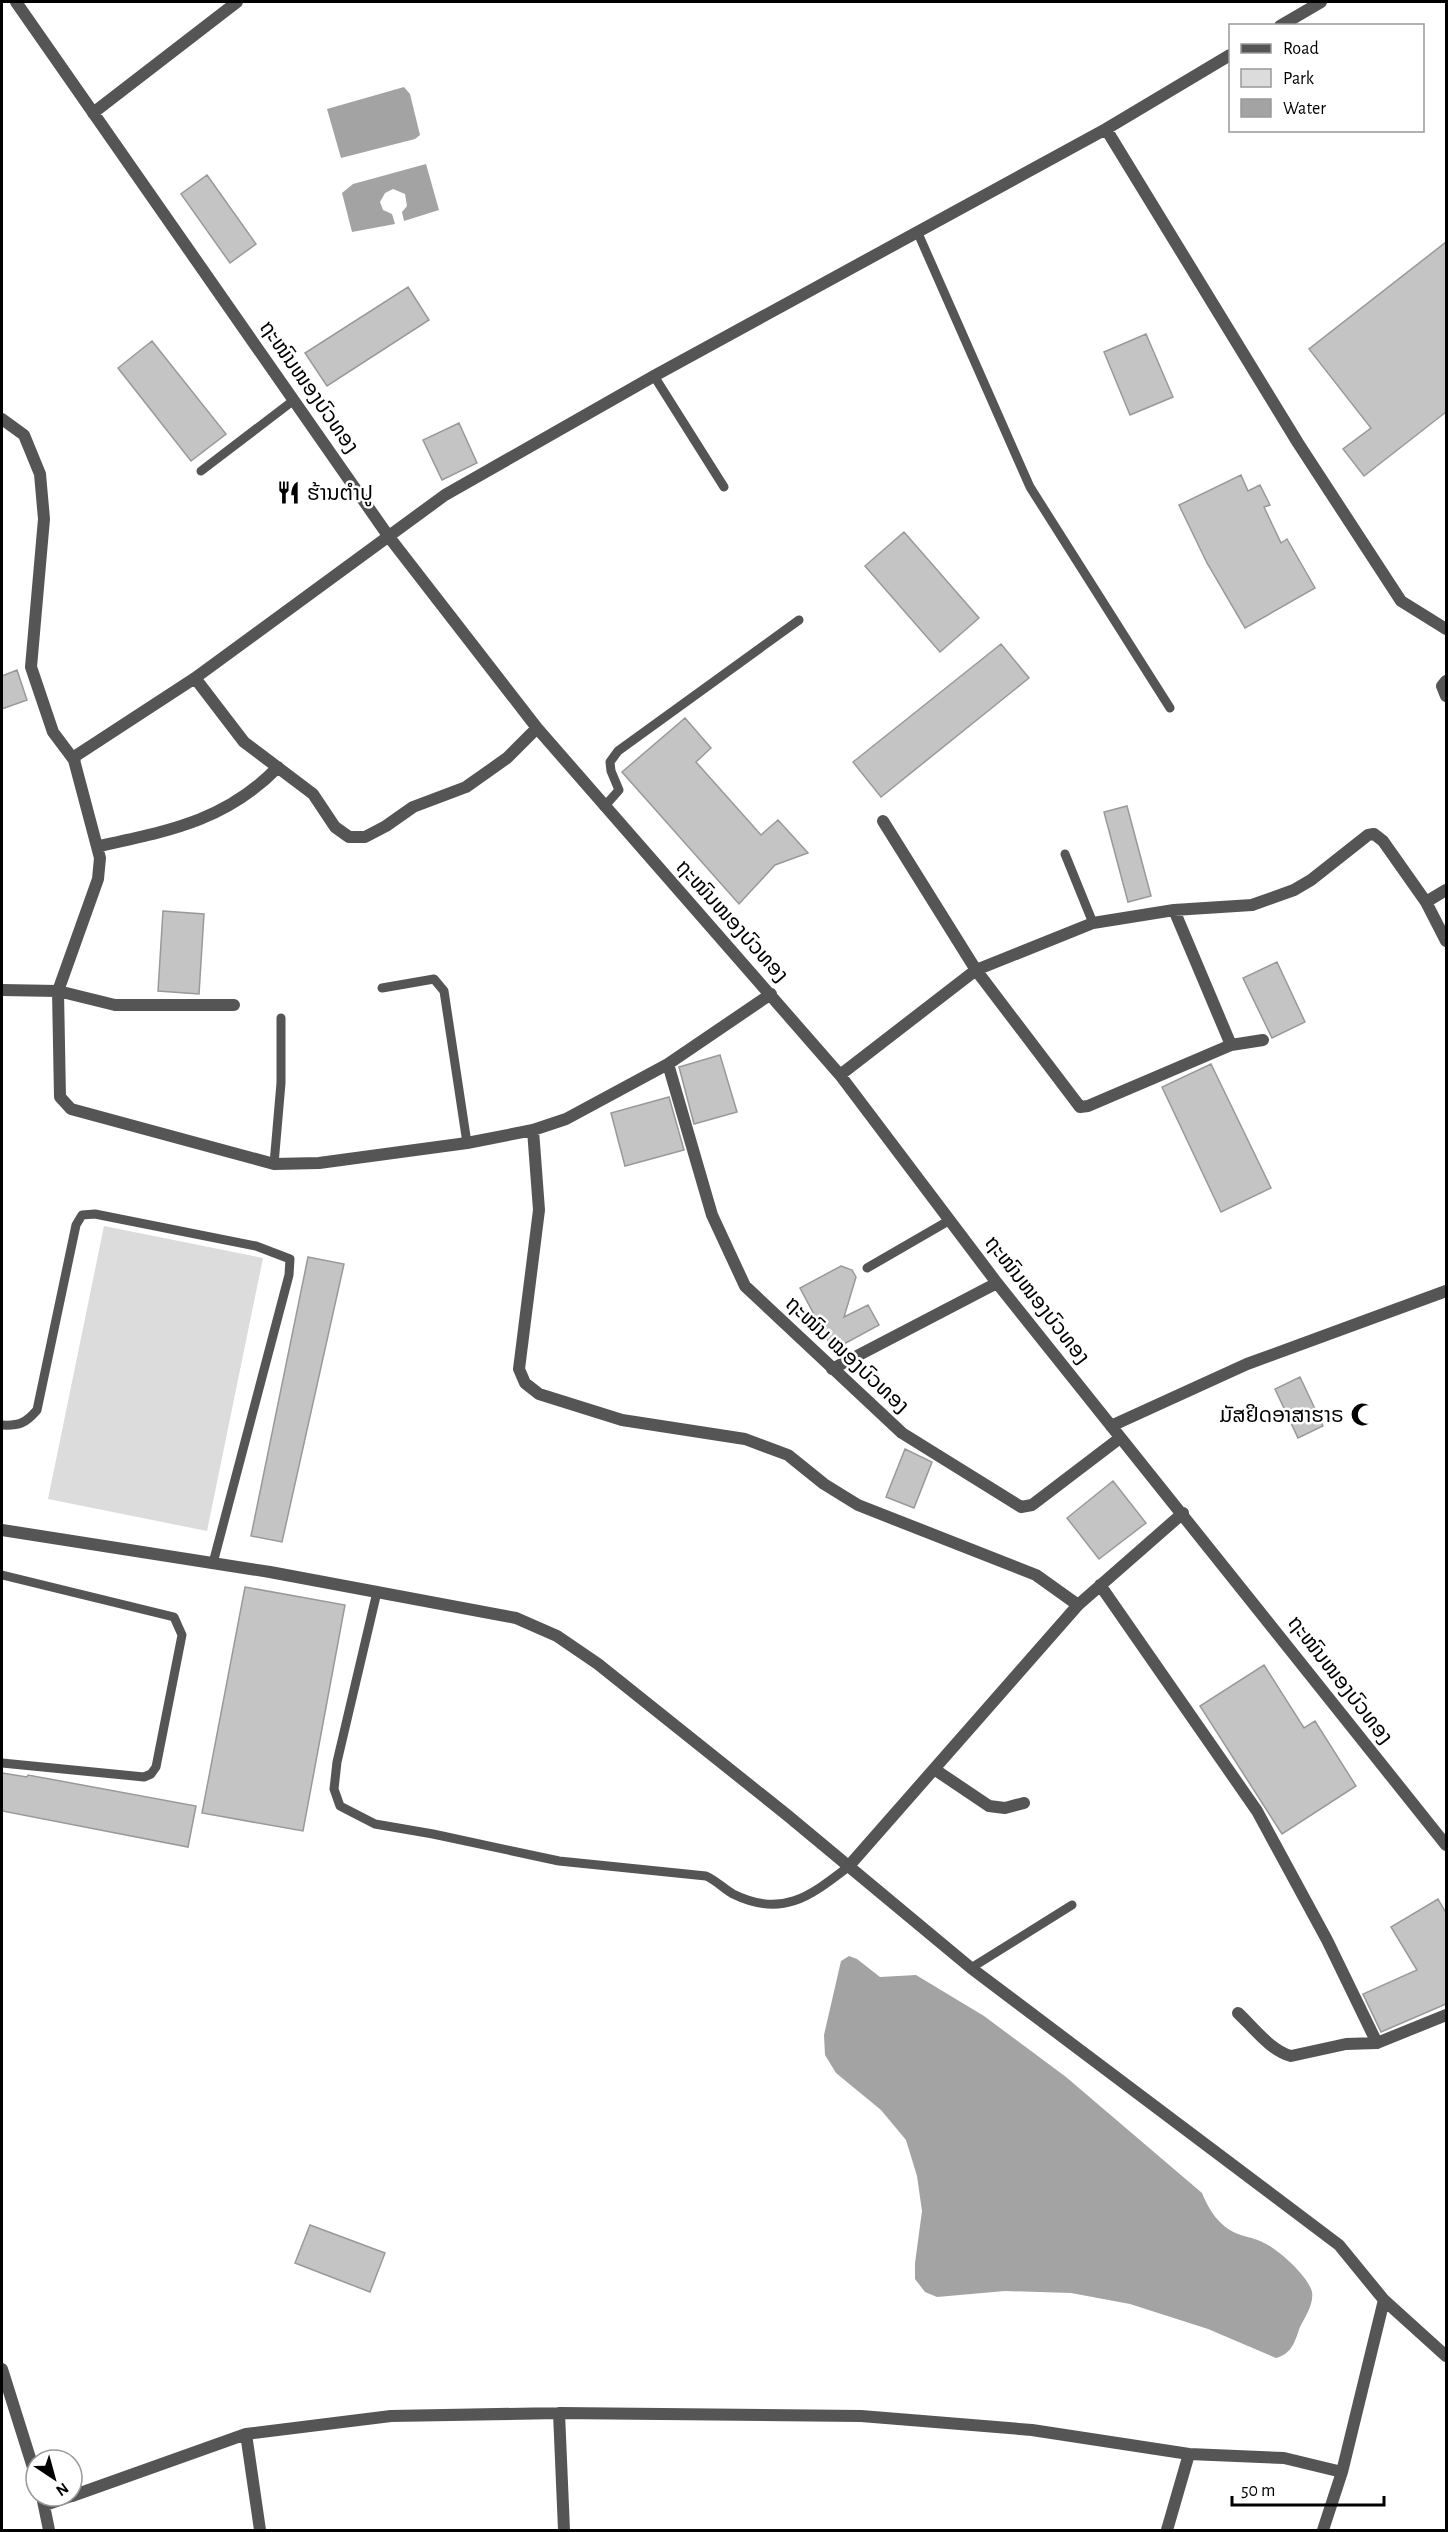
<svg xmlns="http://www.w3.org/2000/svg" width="1448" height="2532" font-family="'Alegreya Sans','Noto Sans Lao',sans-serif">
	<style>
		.green { fill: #dcdcdc }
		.water { fill: #a3a3a3 }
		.building { fill: #c4c4c4; stroke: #999; stroke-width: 1.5 }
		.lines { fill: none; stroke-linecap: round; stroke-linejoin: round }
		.lane { stroke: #555; stroke-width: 9 }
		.street { stroke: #555; stroke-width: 12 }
		.labels { text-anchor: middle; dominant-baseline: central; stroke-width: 5; stroke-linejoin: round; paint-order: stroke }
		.street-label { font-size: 21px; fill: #000; stroke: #fff }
		.poi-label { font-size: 21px; fill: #000; stroke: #fff; text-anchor: start }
	</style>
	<rect width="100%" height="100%" fill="#fff"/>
	<!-- green -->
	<path class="green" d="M104,1226L263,1258L207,1531L48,1499Z"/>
	<!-- water -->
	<path class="water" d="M404,87L410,94L420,135L415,139L341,158L327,109Z
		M426,164L439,210L404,221L402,212L407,206L405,194L393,189L385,193L380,202L383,210L392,214L395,224L352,232L342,193L353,184Z
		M849,1956L857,1959L880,1977L916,1975L984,2016L1066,2077L1202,2193C1207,2205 1213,2216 1222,2224C1237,2238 1250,2235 1264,2243C1278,2249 1309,2277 1312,2292C1314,2304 1305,2317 1300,2327C1295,2341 1292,2354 1276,2358L1208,2329L1130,2304L1071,2293L1005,2291L937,2297L925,2292L915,2279V2263L922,2211L917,2176L906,2140L881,2110L836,2073L825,2055L824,2035L841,1961Z"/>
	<!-- building -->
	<path class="building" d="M207,175L256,244L230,263L181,194Z
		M1446,242V412L1364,476L1343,449L1371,428L1309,349Z
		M408,287L429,320L327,386L305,353Z
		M1146,334L1173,397L1130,415L1104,352Z
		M152,341L226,434L191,461L118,368Z
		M459,423L477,463L442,480L423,440Z
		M1241,475L1248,491L1260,485L1270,505L1264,507L1281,543L1287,539L1315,588L1245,628L1207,563L1179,505Z
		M904,532L979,618L940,652L865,566Z
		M1001,644L1029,678L881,797L853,762Z
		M17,670L27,700L2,709V676Z
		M685,718L711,748L696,762L761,835L778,820L808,853L775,865L739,904L622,772Z
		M1127,806L1151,896L1128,902L1104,812Z
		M163,911L204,914L199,994L158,991Z
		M1277,962L1305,1022L1272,1038L1243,978Z
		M720,1055L737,1112L694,1124L679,1067Z
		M1211,1064L1271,1188L1221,1212L1162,1087Z
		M669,1097L684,1150L625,1166L611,1113Z
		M308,1257L344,1264L282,1542L251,1536Z
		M841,1266L852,1270L856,1277L844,1317L868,1305L879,1325L833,1350L800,1288Z
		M1300,1377L1323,1426L1298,1438L1275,1389Z
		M905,1449L932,1462L914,1508L886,1497Z
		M1113,1481L1146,1523L1099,1559L1067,1518Z
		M245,1587L345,1605L303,1831L202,1813Z
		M1264,1665L1304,1728L1315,1721L1356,1786L1282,1834L1200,1706Z
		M2,1773L27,1777L28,1775L196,1806L188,1847L2,1811Z
		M1438,1899L1446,1913V2004L1381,2032L1363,1994L1417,1970L1391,1927Z
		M310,2225L385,2253L370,2292L295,2263Z"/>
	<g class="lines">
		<!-- lane -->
		<path class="lane" d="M917,231L1030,487L1170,708
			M654,376L724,487
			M201,471L294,400
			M604,807L619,790L611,771L610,762L618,751L799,620
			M1065,854L1093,923
			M382,988L434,979L444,991L467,1143
			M274,1164L281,1083V1018
			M867,1268L950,1220
			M2,1425C19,1426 26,1423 37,1410L76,1225L82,1215L95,1214L256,1246L290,1259L289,1275L213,1563
			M2,1575L174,1617L182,1635L156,1767L151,1774L144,1777L2,1763
			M377,1592L337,1762L334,1789L340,1806L375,1824L433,1834L559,1861L706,1876C717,1881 724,1889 733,1894C782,1918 809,1897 848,1867
			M971,1968L1072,1905"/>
		<!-- street -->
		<path class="street" d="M16,2L389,537L537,728L840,1075L997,1283L1446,1845
			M1280,26L1321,2
			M93,113L237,2
			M1106,129L1298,443L1401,601L1446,629
			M2,419L24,435L40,474L44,519L31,667L53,732L74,760
			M195,678L244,742L313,794L335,827L349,837H365L386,826L413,807L466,787L507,758L537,728
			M1446,681L1442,686L1446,696
			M883,821L976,970L1080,1107L1088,1106L1231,1045L1263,1040
			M99,846C168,831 226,821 278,767
			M1426,902L1446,890
			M1174,910L1231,1045
			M2,990L58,991L115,1005H234
			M771,994L668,1064L566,1119L533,1130L467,1143L319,1163L274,1164L71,1109L60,1097L58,991L98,879L100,858L74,760L77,755L195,678L445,495L654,376L1106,129L1230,55
			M668,1064L712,1215L745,1286L902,1433L1021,1507L1032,1505L1120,1438
			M840,1075L976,970L1093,923L1174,910L1252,905L1294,890L1311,880L1368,835L1374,834L1383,841L1426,902L1446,941
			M533,1130L539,1210L519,1369L525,1383L539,1394L622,1420L745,1439L788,1455L824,1484L858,1505L1036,1575L1078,1605
			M832,1369L997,1283
			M1111,1426L1247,1364L1446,1291
			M2,1530L270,1572L516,1618L557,1636L598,1664L787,1815L971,1968L1339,2245L1384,2300L1446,2356
			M1100,1585L1257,1811L1327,1940L1377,2043
			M934,1769L989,1806L1005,1808L1024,1803
			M848,1867L1078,1605L1183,1513
			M1238,2013C1253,2027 1271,2051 1291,2056L1346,2044L1377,2043L1446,2015
			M2,2369L36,2477
			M559,2413L564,2530
			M246,2434L260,2530
			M1342,2472L1384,2300
			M42,2496L49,2530
			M72,2496L246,2434L391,2416L559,2413L861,2416L1032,2430L1189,2454L1284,2458L1342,2472L1323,2530
			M45,2505L71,2496
			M1167,2530L1189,2454"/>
	</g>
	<!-- icons -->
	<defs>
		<symbol id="restaurant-bare" viewBox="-9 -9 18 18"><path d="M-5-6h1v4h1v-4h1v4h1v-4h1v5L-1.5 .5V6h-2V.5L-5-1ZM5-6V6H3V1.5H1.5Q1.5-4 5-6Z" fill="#000" stroke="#fff" stroke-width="2.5" paint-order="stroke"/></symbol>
		<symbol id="mosque-bare" viewBox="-9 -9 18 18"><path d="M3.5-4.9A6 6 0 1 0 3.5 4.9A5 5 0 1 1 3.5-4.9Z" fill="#000" stroke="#fff" stroke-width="2.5" paint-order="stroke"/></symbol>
	</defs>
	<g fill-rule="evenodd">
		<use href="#restaurant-bare" x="272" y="476" width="33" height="33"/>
		<use href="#mosque-bare" x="1346" y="1398" width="33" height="33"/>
	</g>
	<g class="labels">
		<!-- street labels -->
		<g class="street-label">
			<text transform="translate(309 387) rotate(55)">ຖະໜົນໜອງບົວທອງ</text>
			<text transform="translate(732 921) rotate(48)">ຖະໜົນໜອງບົວທອງ</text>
			<text transform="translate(1037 1300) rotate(52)">ຖະໜົນໜອງບົວທອງ</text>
			<text transform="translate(847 1355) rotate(43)">ຖະໜົນ ໝອງບົວທອງ</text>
			<text transform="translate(1340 1680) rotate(52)">ຖະໜົນໜອງບົວທອງ</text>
		</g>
		<!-- poi labels -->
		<g class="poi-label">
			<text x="307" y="493">ຮ້ານຕຳປູ</text>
			<text x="1344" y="1415" text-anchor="end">ມັສຢິດອາສາຮາຣ</text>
		</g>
	</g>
	<!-- border -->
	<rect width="1448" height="2532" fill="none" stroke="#000000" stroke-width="6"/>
	<!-- legend -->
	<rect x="1229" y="24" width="195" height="108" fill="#ffffff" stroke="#999999" stroke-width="1.5"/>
	<rect x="1241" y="44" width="30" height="9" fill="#555555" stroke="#999999" stroke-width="1.5"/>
	<text x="1283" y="54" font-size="18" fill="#000000">Road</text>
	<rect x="1241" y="69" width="30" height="18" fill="#dcdcdc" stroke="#999999" stroke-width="1.5"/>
	<text x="1283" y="84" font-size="18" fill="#000000">Park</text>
	<rect x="1241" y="99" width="30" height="18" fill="#a3a3a3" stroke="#999999" stroke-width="1.5"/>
	<text x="1283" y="114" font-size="18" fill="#000000">Water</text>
	<!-- north arrow -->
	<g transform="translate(54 2478) rotate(144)"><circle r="28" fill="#ffffff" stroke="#999999" stroke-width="1.5"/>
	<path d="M0-4.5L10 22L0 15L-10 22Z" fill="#000000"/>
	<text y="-9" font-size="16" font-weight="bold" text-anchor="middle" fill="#000000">N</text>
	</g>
	<!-- scale -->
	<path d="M1232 2496v9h152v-9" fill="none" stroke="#000000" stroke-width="3"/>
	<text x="1241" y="2496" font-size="18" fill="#000000" stroke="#ffffff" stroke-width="4.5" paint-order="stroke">50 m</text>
</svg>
